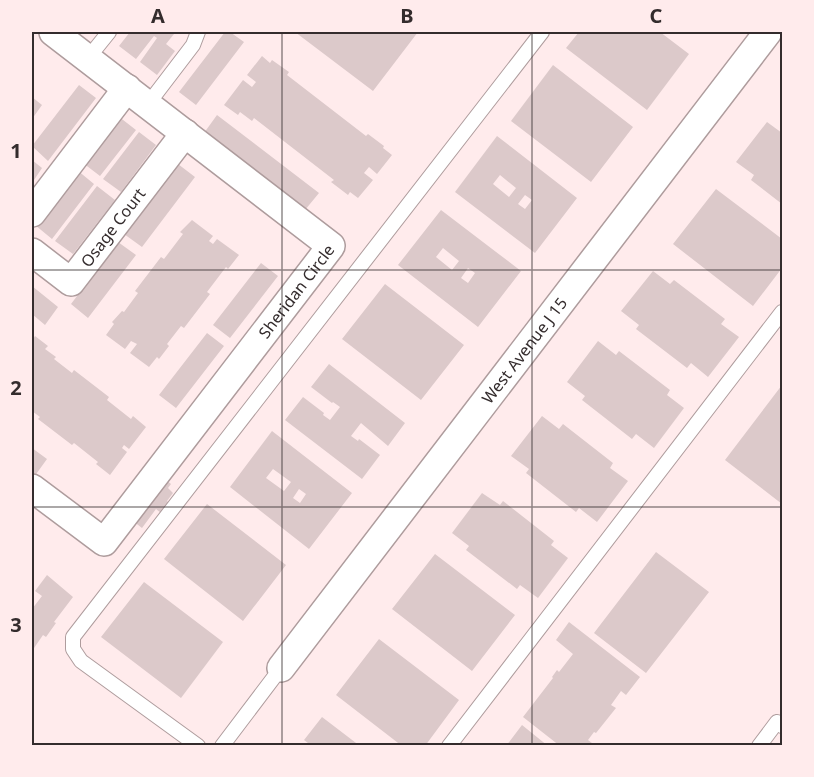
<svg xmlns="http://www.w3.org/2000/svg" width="814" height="777" font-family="'Noto Sans',sans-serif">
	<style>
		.building { fill: #dcc9ca; fill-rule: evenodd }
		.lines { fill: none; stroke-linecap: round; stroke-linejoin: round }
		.service-casing { stroke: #ae9c9d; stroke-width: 16 }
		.minor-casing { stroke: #ae9c9d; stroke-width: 30 }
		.service { stroke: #fff; stroke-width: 14 }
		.minor { stroke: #fff; stroke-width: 27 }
		.grid { fill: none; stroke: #342c2d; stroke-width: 1.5; stroke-opacity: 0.55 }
		.labels { text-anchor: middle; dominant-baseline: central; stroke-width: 4.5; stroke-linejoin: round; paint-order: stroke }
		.street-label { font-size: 16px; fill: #342c2d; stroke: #ffebec }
		.neatline { fill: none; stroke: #342c2d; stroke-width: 2 }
		.grid-label { font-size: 20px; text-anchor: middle; font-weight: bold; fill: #342c2d }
	</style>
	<rect width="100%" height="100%" fill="#ffebec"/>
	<!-- building -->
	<path class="building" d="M130,32H171L174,34L166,44L175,51L157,75L140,62L157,38L154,36L136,59L119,46Z
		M225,32H230L244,42L196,105L179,92Z
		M295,32H418L373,91Z
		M579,32H660L689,54L647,110L566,48Z
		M262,56L270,63L272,60L289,72L287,75L366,136L368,134L384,146L383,148L392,155L377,174L369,167L364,173L373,180L358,198L350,192L348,195L331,182L334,180L254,118L252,121L240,112L238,115L224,105L243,80L252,87L256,82L247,75Z
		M553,65L633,127L591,182L511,121Z
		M79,85L96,98L48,161L32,146Z
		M32,97L42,105L32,119Z
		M217,115L319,193L305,210L204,133Z
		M118,116L136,130L100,176L83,163Z
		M767,122L782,133V204L751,180L754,175L736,162Z
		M139,132L156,145L121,192L103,179Z
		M497,136L577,198L535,253L455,192ZM500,175L516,188L509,197L493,184ZM525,195L532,200L525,209L518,204Z
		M32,160L42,168L32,183Z
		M178,164L195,177L142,247L124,234Z
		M77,170L94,184L52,239L35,225Z
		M97,186L115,200L73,254L55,241Z
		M716,189L782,239V268L753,306L673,244Z
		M441,210L521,271L478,327L398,265ZM443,248L459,261L452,270L436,257ZM468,268L475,273L468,283L461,278Z
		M192,220L213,236L209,241L213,244L217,239L239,255L228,269L226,267L207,292L210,294L184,328L181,326L167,344L169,346L159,359L157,357L149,367L130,353L137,344L131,341L125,349L106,335L114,324L112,322L122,311L124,312L138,293L135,291L161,257L164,259L183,234L180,232Z
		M118,242L136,255L88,318L71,304Z
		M261,263L278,276L230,338L213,325Z
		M653,271L670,284L674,280L725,319L721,324L739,337L708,377L691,363L687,368L636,329L639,325L621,311Z
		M385,284L464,345L421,400L342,339Z
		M32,286L58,307L45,325L32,314Z
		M207,333L224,346L176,408L159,395Z
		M35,336L48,346L45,349L56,357L54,359L72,373L74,370L109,397L107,400L131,419L133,416L146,427L129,449L124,445L122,448L127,452L110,475L96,464L98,462L74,443L72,445L38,419L40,417L32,411V341Z
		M598,341L616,355L619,351L670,390L667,395L684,408L654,448L636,434L632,439L582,400L585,396L567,382Z
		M329,364L405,423L388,446L361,423L351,436L358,441L359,439L380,455L362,479L285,420L303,397L324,413L323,415L330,420L340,407L333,402L332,403L311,387Z
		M782,385V504L725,460Z
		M542,416L559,429L563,424L613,463L610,468L628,481L597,522L579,508L576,512L526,473L529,469L511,456Z
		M272,431L352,493L309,549L230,487ZM273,469L291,482L284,491L266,478ZM299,489L306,494L300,503L293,498Z
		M32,448L47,459L34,477L32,475Z
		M166,480L171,484L168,488L173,493L167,501L169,503L161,513L156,509L142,528L133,521Z
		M482,493L500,505L503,501L554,541L551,545L568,558L538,598L520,585L517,589L466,550L469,546L452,533Z
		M207,504L286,565L243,621L164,559Z
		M656,552L709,592L646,673L594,633Z
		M435,554L515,615L472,671L392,609Z
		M47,575L73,597L54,622L56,623L46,637L43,635L32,651V609L42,596L35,591Z
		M144,582L223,642L181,698L101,637Z
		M569,622L640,677L626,695L621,691L611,705L616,708L596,733L594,732L588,740L596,746H560L523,717L553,678L552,677L557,670L559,672L573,654L556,640Z
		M379,639L459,700L425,746H402L336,695Z
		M322,717L360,746H312L304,740Z
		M522,725L548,746H506Z"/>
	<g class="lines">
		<defs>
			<path id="service" d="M88,58L109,32
				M148,104L193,45L198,32
				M198,746L81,661L73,649V637L542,32
				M222,746L281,668
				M449,746L782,312
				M759,746L777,722L782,726"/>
			<g id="minor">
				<path d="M32,213L127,88"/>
				<path id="s1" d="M32,252L71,282L185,133"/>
				<path id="s2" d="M32,488L104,542L331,246L53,32"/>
				<path id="s3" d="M281,668L768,32"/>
			</g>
		</defs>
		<!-- service casing -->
		<use href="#service" class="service-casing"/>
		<!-- minor casing -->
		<use href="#minor" class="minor-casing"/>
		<!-- service -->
		<use href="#service" class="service"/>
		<!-- minor -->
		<use href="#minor" class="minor"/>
	</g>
	<!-- grid -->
	<path class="grid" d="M282,32V746M532,32V746M32,270H782M32,507H782"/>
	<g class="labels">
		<!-- street labels -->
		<g class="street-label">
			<text stroke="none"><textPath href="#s1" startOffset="118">Osage Court</textPath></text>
			<text stroke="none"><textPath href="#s2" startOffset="406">Sheridan Circle</textPath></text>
			<text stroke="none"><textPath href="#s3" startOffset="400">West Avenue J 15</textPath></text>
		</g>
	</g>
	<!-- border -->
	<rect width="814" height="777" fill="none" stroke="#ffebec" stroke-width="66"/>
	<rect x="33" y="33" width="748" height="711" class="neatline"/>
	<g class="grid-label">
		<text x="158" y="23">A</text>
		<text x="407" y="23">B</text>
		<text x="656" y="23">C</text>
		<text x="16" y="158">1</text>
		<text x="16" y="395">2</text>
		<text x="16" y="632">3</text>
	</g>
</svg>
